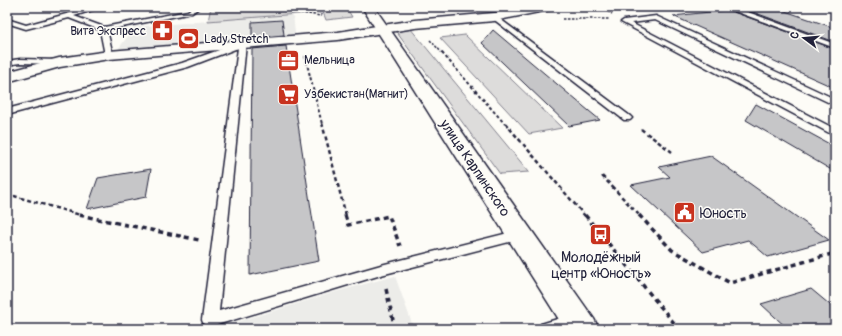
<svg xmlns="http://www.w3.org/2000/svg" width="842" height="336" font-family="Pangolin,sans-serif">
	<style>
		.built { fill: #ecece9 }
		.green { fill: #dddcdb; stroke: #807f8b }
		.building { fill: #c6c6c8; stroke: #22223b }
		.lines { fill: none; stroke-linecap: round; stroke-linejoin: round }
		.service-casing { stroke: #22223b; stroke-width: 3 }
		.minor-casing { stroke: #22223b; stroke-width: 3 }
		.primary-casing { stroke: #22223b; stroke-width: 3 }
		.path-far3 { stroke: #22223b; stroke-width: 1.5; stroke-dasharray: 2.5 1.5; stroke-linecap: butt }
		.path-far2 { stroke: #22223b; stroke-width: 2; stroke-dasharray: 3 2.5; stroke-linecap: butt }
		.path-far1 { stroke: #22223b; stroke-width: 2.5; stroke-dasharray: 4 3; stroke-linecap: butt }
		.path { stroke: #22223b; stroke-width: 3.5; stroke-dasharray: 5 4; stroke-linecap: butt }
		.service { fill: #fdfcf7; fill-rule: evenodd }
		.minor { fill: #fdfcf7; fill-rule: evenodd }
		.primary { fill: #fdfcf7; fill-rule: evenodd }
		.labels { text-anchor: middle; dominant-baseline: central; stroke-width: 3; stroke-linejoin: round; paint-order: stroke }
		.far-poi-label { font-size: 12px; fill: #22223b; stroke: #fdfcf7; text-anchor: start }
		.street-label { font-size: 14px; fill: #22223b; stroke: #fdfcf7 }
		.poi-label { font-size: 14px; fill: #22223b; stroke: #fdfcf7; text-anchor: start }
	</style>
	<rect width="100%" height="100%" fill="#fdfcf7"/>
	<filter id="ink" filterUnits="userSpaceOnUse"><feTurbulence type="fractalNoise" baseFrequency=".025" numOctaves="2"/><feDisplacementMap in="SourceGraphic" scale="8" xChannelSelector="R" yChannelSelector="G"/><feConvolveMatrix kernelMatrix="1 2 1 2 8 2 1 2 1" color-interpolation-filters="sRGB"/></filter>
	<g filter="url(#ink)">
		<!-- built -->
		<path class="built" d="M293,14L296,43L112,57L135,27Z
			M395,276L414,329H214L338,291Z"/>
		<!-- green -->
		<path class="green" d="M211,7H346L352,17L326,20L323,12L208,21Z
			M410,28L529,172L500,174L395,30Z
			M465,35L562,128L529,134L440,38Z"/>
		<!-- building -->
		<path class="building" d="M754,7H773L835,28V42L742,8Z
			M728,10L835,49V88L673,16Z
			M282,20L284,35L252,38V22Z
			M493,30L583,106L600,120L569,126L482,43Z
			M286,46L319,261L250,275L252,49Z
			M756,104L835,147V172L746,120Z
			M711,156L829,240L768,257L748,240L703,252L631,185L670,177L659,167Z
			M151,169L146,197L87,209L98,178Z
			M811,289L835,309V329H788L761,304Z"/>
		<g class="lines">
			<defs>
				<path id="service" d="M92,7H102L74,16L104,27L188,11L193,7H200L192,13L107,30L113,55L109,57L105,55L100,30L69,18L26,29L7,23V19L26,25Z
					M729,7H734L835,44V48L729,9Z
					M829,7H835V10Z
					M492,16H496L630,116L632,118L630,120H624L492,18Z
					M656,16L835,99V105L832,104L655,20L631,23L835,129V136L621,22L624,20Z
					M242,42L246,44L219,311L381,265L520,230L525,232L527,235L525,238L381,275L210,327L204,325L202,320L238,48L188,67L7,115V109L182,63Z
					M20,59L58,60L62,62L58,64L20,63L7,65V61Z
					M577,313L583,315L585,320L583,325L570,329H539L541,324Z"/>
				<path id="minor" d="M529,7H555L553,9L549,10L494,21L415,28L338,40L109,59L60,67L7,82V72L59,58L109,51L338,32L415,20L494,13Z"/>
				<path id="primary" d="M362,7H374L594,319L599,329H565Z"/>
			</defs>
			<!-- service casing -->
			<use href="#service" class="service-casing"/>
			<!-- minor casing -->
			<use href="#minor" class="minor-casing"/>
			<!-- primary casing -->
			<use href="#primary" class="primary-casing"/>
			<!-- path-far3 -->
			<path class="path-far3" d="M261,7L321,16
				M317,7L322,17
				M601,7L612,14
				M675,8L690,7
				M562,19H609
				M430,40L443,54"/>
			<!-- path-far2 -->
			<path class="path-far2" d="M442,53L505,124
				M305,56L322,124"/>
			<!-- path-far1 -->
			<path class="path-far1" d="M322,123L346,216
				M505,123L585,216
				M641,129L672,152
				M602,176L640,216
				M7,194L84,216"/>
			<!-- path -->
			<path class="path" d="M79,215L199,240
				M345,215L348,225L389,216L400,246
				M585,215L679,329
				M639,215L672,250L730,283L835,253
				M386,289L395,329
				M183,329L190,327"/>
			<!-- service -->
			<use href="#service" class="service"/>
			<!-- minor -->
			<use href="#minor" class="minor"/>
			<!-- primary -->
			<use href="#primary" class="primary"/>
		</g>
	</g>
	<!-- icons -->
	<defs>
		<symbol id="pharmacy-square" viewBox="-11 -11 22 22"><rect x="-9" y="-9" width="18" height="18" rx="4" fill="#c8321e" stroke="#fdfcf7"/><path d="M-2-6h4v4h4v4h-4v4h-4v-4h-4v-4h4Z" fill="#fff"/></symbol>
		<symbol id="stadium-square" viewBox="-11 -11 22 22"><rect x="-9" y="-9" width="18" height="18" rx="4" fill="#c8321e" stroke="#fdfcf7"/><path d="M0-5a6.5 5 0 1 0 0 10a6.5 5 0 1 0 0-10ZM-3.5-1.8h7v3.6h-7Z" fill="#fff"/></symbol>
		<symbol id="office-square" viewBox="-11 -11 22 22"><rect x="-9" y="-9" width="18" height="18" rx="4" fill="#c8321e" stroke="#fdfcf7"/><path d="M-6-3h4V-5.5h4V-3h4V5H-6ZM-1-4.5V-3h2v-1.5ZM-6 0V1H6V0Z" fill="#fff"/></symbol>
		<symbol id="supermarket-square" viewBox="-11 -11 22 22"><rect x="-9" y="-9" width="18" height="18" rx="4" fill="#c8321e" stroke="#fdfcf7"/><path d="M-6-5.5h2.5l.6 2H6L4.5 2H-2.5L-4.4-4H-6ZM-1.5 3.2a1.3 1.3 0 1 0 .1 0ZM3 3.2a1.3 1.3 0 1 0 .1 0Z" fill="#fff"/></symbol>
		<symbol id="civic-square" viewBox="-11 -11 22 22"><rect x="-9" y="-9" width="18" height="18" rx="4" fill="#c8321e" stroke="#fdfcf7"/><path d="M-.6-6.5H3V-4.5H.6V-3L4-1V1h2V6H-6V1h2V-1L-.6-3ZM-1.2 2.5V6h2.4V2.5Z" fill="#fff"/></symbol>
		<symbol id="bus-square" viewBox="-11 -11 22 22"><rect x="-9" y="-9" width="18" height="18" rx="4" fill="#c8321e" stroke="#fdfcf7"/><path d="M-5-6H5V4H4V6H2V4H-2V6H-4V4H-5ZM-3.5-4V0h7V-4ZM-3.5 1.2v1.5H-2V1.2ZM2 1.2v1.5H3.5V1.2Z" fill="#fff"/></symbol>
	</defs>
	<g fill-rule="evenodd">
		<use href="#pharmacy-square" x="150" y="18" width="25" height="25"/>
		<use href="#stadium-square" x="176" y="26" width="25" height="25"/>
		<use href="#office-square" x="276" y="48" width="25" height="25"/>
		<use href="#supermarket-square" x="276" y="82" width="25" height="25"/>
		<use href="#civic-square" x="672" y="200" width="25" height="25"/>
		<use href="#bus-square" x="588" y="222" width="25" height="25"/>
	</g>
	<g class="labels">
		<!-- far-poi labels -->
		<g class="far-poi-label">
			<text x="146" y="31" text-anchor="end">Вита Экспресс</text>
			<text x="204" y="39">Lady Stretch</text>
			<text x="304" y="60">Мельница</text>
			<text x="304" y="94">Узбекистан(Магнит)</text>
		</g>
		<!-- street labels -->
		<g class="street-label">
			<text transform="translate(475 168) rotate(56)">улица Карпинского</text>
		</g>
		<!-- poi labels -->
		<g class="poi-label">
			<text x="700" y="213">Юность</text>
			<text x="601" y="257" text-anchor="middle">Молодёжный<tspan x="601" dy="16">центр «Юность»</tspan></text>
		</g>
	</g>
	<!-- margin -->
	<rect width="842" height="336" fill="none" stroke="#fdfcf7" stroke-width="24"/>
	<rect x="12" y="12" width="818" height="312" fill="none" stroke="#22223b" stroke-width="1.5" filter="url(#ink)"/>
	<!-- north arrow -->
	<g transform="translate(804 38) rotate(286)" stroke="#fdfcf7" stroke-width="3" paint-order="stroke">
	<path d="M0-3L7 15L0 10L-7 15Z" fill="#22223b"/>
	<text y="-6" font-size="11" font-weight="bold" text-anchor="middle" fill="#22223b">С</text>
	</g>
</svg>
